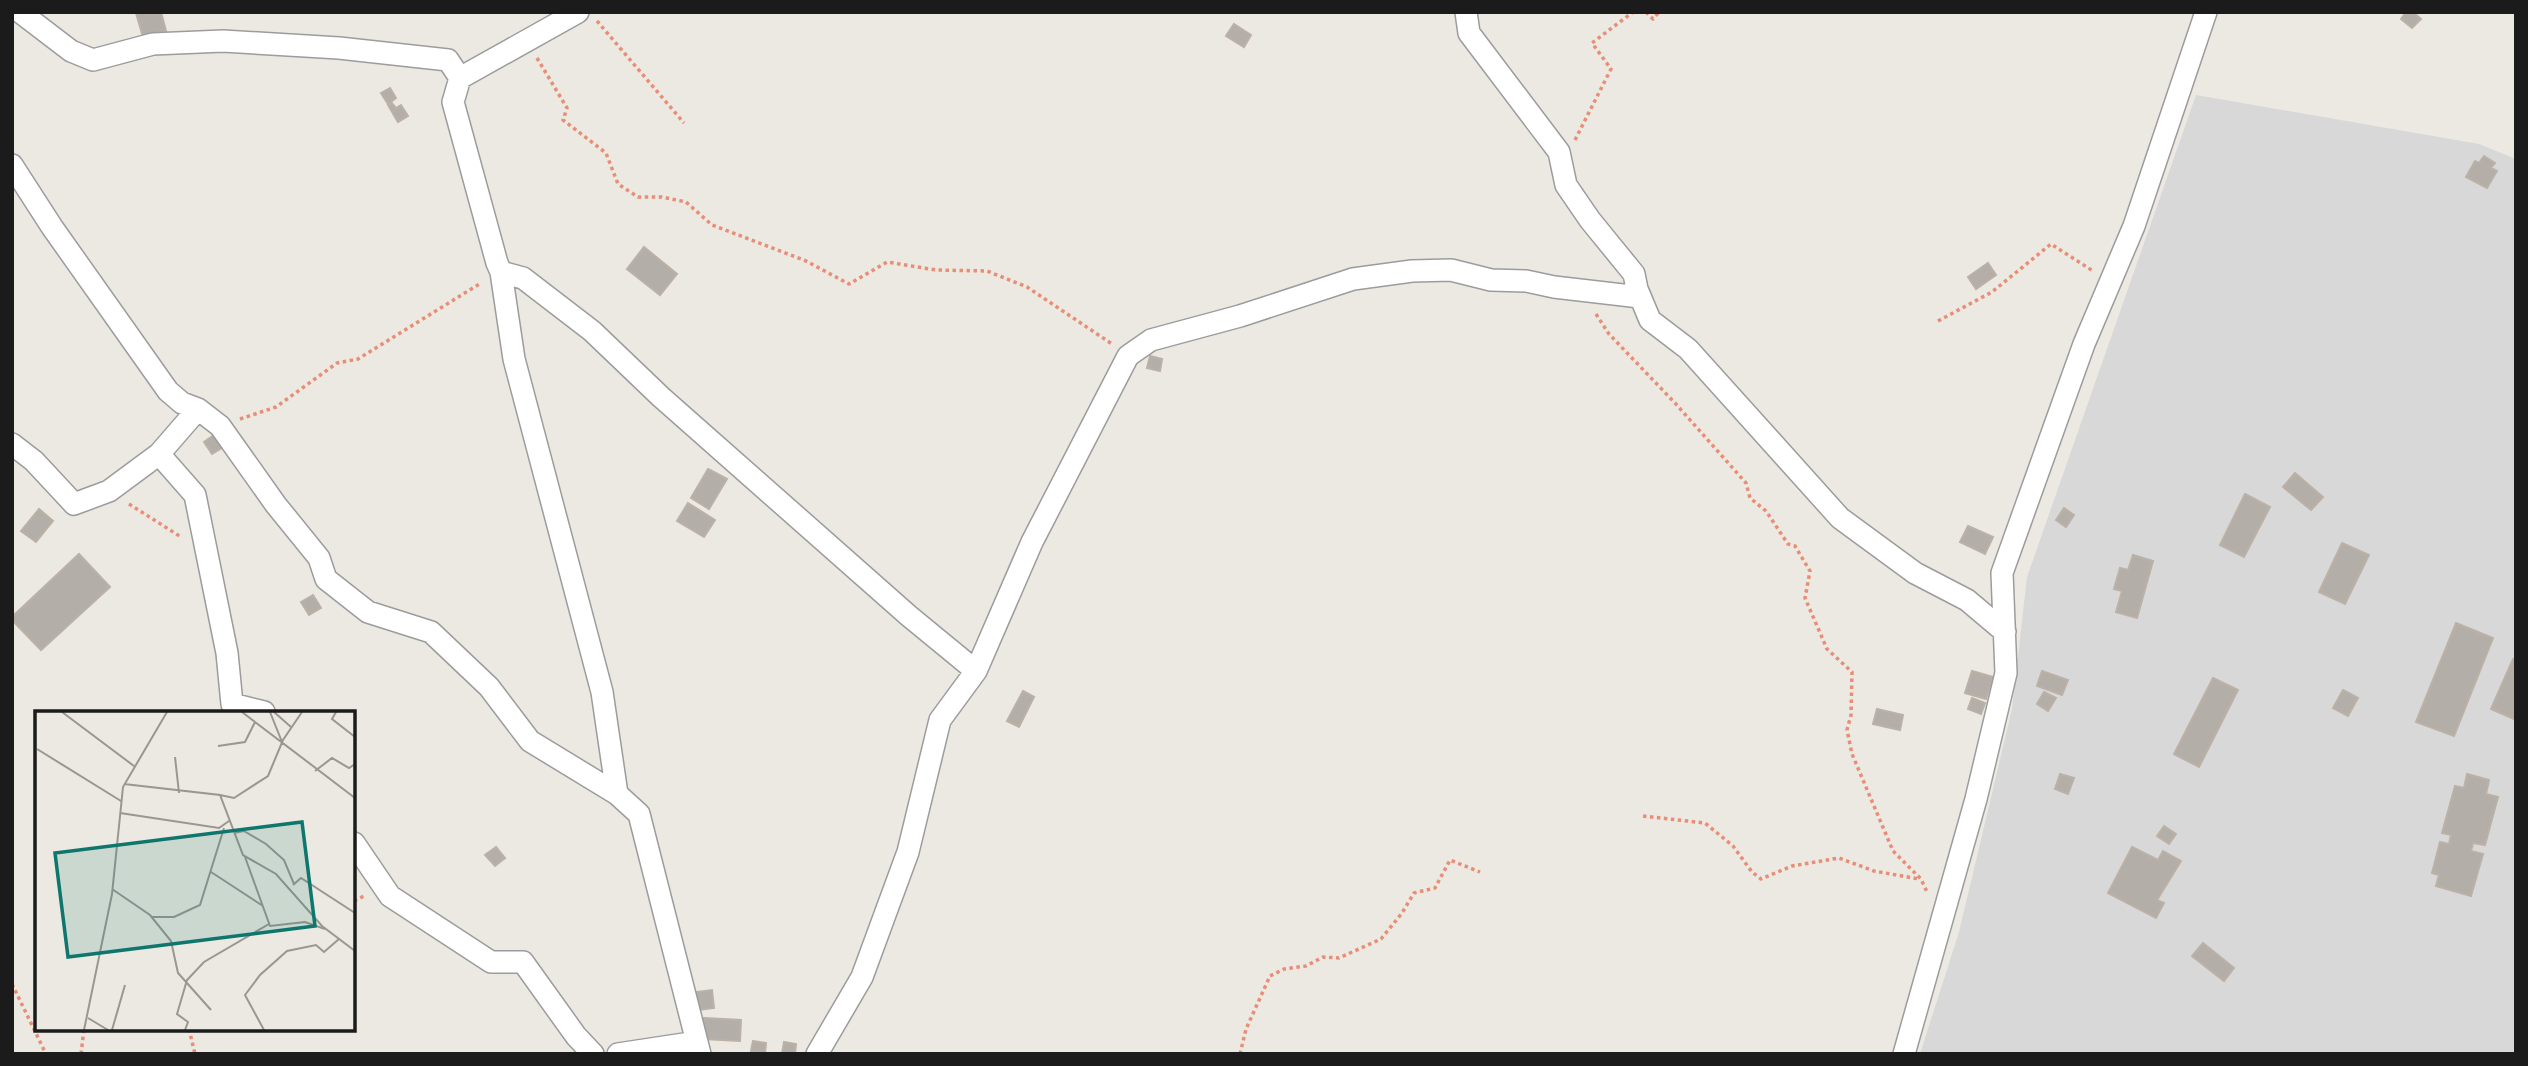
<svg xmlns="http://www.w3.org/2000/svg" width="2528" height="1066" font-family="'Fira Sans Condensed',sans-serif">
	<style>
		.residential { fill: #d9d8d8 }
		.building { fill: #b4aea8; stroke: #bbb1a6; stroke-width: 2 }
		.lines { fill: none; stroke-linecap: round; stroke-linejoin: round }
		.minor-casing { stroke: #9c9c9c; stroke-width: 24 }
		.path { stroke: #e88e76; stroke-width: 3.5; stroke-dasharray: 3.5 3.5; stroke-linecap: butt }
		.minor { stroke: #fff; stroke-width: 21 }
		.inset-road { fill: none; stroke: #989792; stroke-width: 2 }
		.view { fill: #0f766e; fill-opacity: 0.15; stroke: #0f766e; stroke-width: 3.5 }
		.inset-edge { fill: none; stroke: #1b1b1b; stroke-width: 3.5 }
	</style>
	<rect width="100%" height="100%" fill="#ebe9e1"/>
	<!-- residential -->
	<path class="residential" d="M2196,95L2479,144L2516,159V1054H1920L1959,932L2012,709L2027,577Z"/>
	<!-- building -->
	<path class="building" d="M161,12L166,31L143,37L136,13Z
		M2406,12H2413L2421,19L2412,28L2401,19Z
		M1234,24L1251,35L1244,47L1226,36Z
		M390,88L396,98L388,104L381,93Z
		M392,103L396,108L401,105L408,116L398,122L388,105Z
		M2484,156L2495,163L2491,168L2497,171L2487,188L2466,177L2475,161L2479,163Z
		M644,247L677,274L660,295L627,269Z
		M1988,263L1996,275L1976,289L1968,277Z
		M1150,356L1162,359L1160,371L1147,368Z
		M214,435L222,448L212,454L204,442Z
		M708,469L727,479L709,509L691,498Z
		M2295,473L2323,497L2311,510L2283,487Z
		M2245,494L2270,507L2244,557L2220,545Z
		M688,503L715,520L704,537L677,521Z
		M2064,508L2074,515L2066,527L2056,520Z
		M39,509L53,521L36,542L21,531Z
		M1968,526L1993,537L1985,554L1960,542Z
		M2342,543L2369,555L2345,604L2319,592Z
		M79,554L110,587L41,650L12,620V617Z
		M2133,555L2153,561L2137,618L2116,612L2122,591L2114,589L2120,568L2128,570Z
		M313,595L321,608L309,615L301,602Z
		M2456,623L2493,638L2454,736L2416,722Z
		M2513,659L2516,661V720L2491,709Z
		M1972,671L1993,677L1986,699L1965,693Z
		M2042,671L2068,680L2062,695L2037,686Z
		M2213,678L2238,690L2199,767L2174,754Z
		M2343,690L2358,698L2348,716L2333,708Z
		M1023,691L1034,697L1019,727L1007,721Z
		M2044,692L2056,698L2048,711L2037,704Z
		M1972,698L1985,703L1981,714L1968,709Z
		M1877,709L1903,715L1900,730L1873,724Z
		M2060,774L2074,778L2068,794L2055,789Z
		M2467,774L2489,780L2486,794L2498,797L2485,845L2473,843L2471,851L2483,854L2471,896L2436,886L2439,875L2432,873L2440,842L2449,844L2451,835L2442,833L2455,786L2464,788Z
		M2164,826L2176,834L2169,844L2157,836Z
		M496,847L505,858L495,866L485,855Z
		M2132,847L2158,860L2163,851L2181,861L2157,900L2164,903L2156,918L2108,893Z
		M2203,943L2234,968L2224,981L2192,956Z
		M712,990L714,1008L699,1010L696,992Z
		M704,1018L741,1020L740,1041L703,1039Z
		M753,1041L766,1043L765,1053L751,1051Z
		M784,1042L796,1044L795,1054H782Z"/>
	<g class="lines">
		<defs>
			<path id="minor" d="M20,12L71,51L93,60L153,44L223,41L339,48L448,60L460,78L453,102L497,263L501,272L514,359L602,692L617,794
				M1466,12L1469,33L1559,152L1566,185L1590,220L1634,274L1637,289L1650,320L1688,349L1840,518L1915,573L1967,600L2005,632
				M460,78L578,12
				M12,165L52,227L168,391L182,403L198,409L220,426L276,505L319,558L326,579L368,612L431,632L489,687L530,741L617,794L639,814L700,1054
				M501,272L523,278L592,331L661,397L909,616L976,671
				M12,444L34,461L74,504L109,491L159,454L198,409
				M159,454L195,495L227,653L232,704L264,712
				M354,843L390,896L491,962H523L576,1036L593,1054
				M618,1054L697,1042
				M817,1054L862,977L908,852L940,720L976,671L1032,542L1128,356L1151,340L1240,316L1353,279L1412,271L1451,270L1491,280L1526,281L1554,287L1640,297
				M1904,1054L1976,799L2006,673L2002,573L2084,344L2134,226L2206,12"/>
		</defs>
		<!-- minor casing -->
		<use href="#minor" class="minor-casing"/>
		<!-- path -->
		<path class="path" d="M1646,12L1653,19L1659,12
			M597,21L684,123
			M537,58L567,108L563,120L606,153L618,184L638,197H662L686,202L712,225L806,261L849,284L887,262L936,270L987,271L1027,287L1112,344
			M1575,140L1611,69L1592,43L1633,12
			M1596,314L1609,334L1675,403L1746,483L1750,498L1766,511L1788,544L1795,546L1810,571L1805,598L1827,649L1852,672L1851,715L1847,730L1852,754L1893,851L1921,879L1928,894
			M1938,321L1992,292L2051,244L2093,271
			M240,419L276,407L337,363L358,359L481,283
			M129,504L181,537
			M1643,816L1705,823L1733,846L1752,872L1761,879L1792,866L1839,858L1874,871L1919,879
			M354,901L364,896
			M12,984L46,1054
			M189,1029L195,1054
			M81,1054L84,1029
			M1240,1054L1246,1029L1270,976L1284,969L1306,966L1323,957L1339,958L1381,939L1402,913L1414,893L1435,888L1450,860L1480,872"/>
		<!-- minor -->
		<use href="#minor" class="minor"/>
	</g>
	<!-- overview -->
	<g transform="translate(35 711)">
		<rect width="320" height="320" fill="#ebe9e1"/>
		<path class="inset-road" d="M27,1L99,55M207,1L320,87M235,1L247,31M239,1L256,16M301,1L297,8L320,26M183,35L210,31L220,11M2,38L86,90M140,46L144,82M280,60L297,47L314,57L320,53M89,73L185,84L208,144L241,163L287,215L320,240M185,84L199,87L233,65L248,29L267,1M85,102L184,117L194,110M199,122L209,120L231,133L249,149L259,173M210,146L235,215L270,211L290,218M176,161L228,195M258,174L266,167L320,202M77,178L115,204L136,230L143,262L176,299M116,206H139L165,194L189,117M53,307L73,319M49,319L77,183L88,76L132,1M77,319L90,274M150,319L153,311L142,303L152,269L169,251L234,213M229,319L210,284L225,264L252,240L281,234L289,241L304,228"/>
		<path class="view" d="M267,111L280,215L33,246L20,142Z"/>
		<rect width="320" height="320" class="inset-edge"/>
	</g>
	<!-- border -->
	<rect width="2528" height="1066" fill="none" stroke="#1b1b1b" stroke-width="28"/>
</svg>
